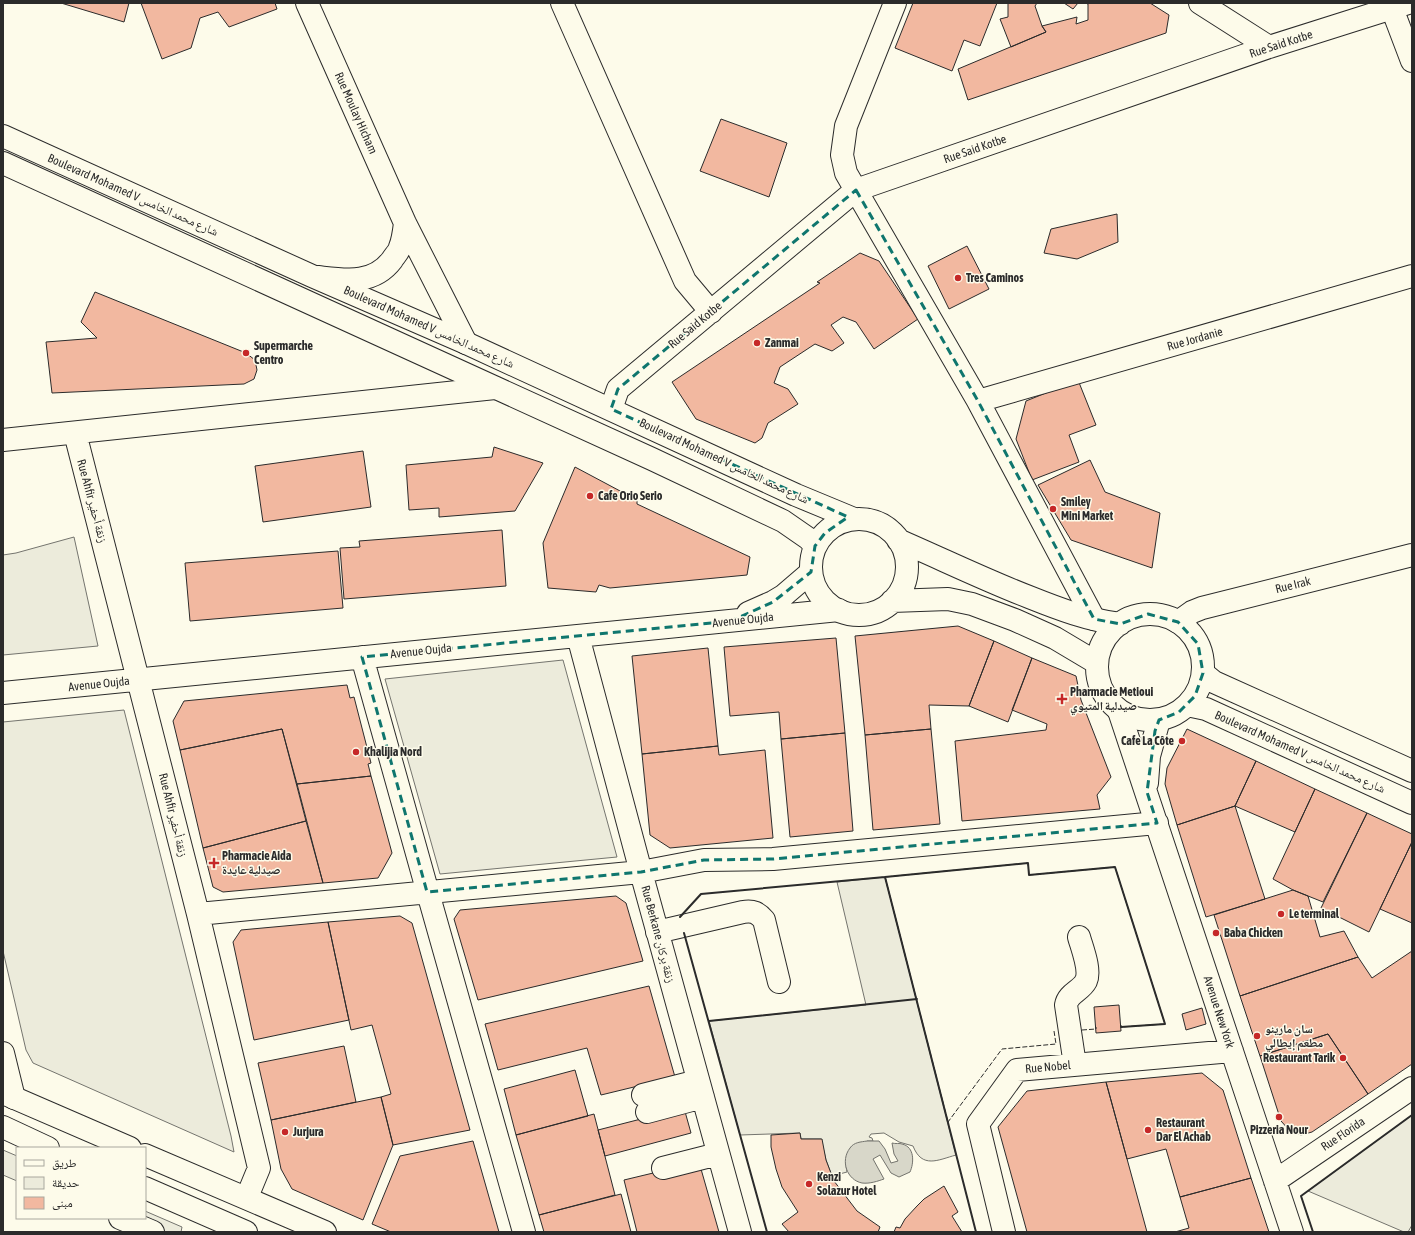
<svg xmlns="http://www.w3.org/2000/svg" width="1415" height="1235" font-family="'Asap Condensed','Noto Naskh Arabic',sans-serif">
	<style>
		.green { fill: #ecebdb; stroke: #74746e }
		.water { fill: #d8d7c9; stroke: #74746e }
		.building { fill: #f2b8a0; stroke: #2b2b2b }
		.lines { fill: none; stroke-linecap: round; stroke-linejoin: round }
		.minor-casing { stroke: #2b2b2b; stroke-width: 24 }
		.major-casing { stroke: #2b2b2b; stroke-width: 24 }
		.minor { stroke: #fdfbea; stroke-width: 22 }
		.major { stroke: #fdfbea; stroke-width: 22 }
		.fence { stroke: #2b2b2b; stroke-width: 1; stroke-dasharray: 5 2; stroke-linecap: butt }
		.wall { stroke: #2b2b2b; stroke-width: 2 }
		.marked { fill: none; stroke: #0f766e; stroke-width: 3; stroke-dasharray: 8 5; stroke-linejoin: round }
		.poi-dot { fill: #c62828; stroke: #fdfbea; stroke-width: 1.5 }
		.labels { text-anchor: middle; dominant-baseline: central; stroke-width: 3; stroke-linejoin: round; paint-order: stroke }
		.street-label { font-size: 12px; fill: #2b2b2b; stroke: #fdfbea }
		.poi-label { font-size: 12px; font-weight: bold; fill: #2b2b2b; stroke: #fdfbea; text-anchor: start }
	</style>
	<rect width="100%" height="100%" fill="#fdfbea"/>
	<!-- green -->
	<path class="green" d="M74,537L98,646L3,655V555L16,553Z
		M563,660L617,857L440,874L385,679Z
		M124,710L231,1136L234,1152L33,1063L26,1050L3,951V722Z
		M885,877L956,1155C938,1160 922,1169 913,1146L899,1142L884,1133L871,1134L869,1137L872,1138L873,1141H867L846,1166L847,1172L832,1176L826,1160L821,1139H801L800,1133L740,1135L709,1021L866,1005L837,882Z
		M1412,1115V1225L1408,1232H1404L1308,1191Z
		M3,1150L17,1156V1181L3,1175Z
		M145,1211L182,1227L181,1232H164L145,1218Z"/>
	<!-- water -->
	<path class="water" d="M867,1141H879L885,1149L891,1163L898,1161L894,1154L892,1143C895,1144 900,1143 902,1144C915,1147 914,1163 910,1172L899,1177L891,1173L880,1155L873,1159L884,1179C878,1181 870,1184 862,1183C847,1180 840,1161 850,1148C854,1142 861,1142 867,1141Z"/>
	<!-- building -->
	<path class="building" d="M61,3H129L124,22Z
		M141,3H275L277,9L229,27L218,12L200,18L191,48L162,59Z
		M913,3H997L980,46L964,40L952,71L895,48Z
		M1008,3H1037L1035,6L1042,26L1046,32L1011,47L1000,19L1008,17Z
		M1064,3H1078L1073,9Z
		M1085,3H1150L1169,15L1166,33L968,100L958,69L1046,32L1042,26L1077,17L1076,24L1088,20V4Z
		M721,119L787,143L769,197L700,171Z
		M1117,214L1118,242L1077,259L1044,253L1051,229Z
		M967,246L989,289L949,309L928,266Z
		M860,253L879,261L918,319L874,349L856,322L843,317L831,325L844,343L832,351L815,344L780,367L774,383L788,389L798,404L768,423L762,438L755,443L696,419L672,382L820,283L817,282Z
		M95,292L246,353L255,360L257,370L254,379L244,384L52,393L46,342L97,338L81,322Z
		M1078,380L1096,425L1069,435L1079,462L1032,480L1016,439L1026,401Z
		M494,447L543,463L515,511L439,517V508L409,510L406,465L492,457Z
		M363,451L371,507L263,522L255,466Z
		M1090,460L1105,492L1160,513L1152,568L1071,540L1038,485Z
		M575,467L637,500V504L750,557L747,575L610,588L599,585L596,592L548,588L543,543Z
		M502,530L506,586L344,599L340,548L360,547L359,541Z
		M338,551L343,608L190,621L185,563Z
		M958,626L994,641L969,706L929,705L931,729L865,735L855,636Z
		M836,638L845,733L781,739L779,712L730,716L724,647Z
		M994,641L1032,658L1008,722L969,706Z
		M708,648L718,746L642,754L632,656Z
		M1032,658L1076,676L1081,700L1111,777L1097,795L1100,809L962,821L955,741L1046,730L1047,724L1012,710Z
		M347,685L350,698L354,697L371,763L368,764L371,776L297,784L282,729L180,750L173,721L184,701Z
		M282,729L306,821L203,848L180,750Z
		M931,729L940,824L873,830L865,735Z
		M1187,729L1256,761L1235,806L1177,825L1165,784L1167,768Z
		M845,733L853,831L790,837L781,739Z
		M718,746L719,755L765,750L773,838L670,848L650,835L642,754Z
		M1256,761L1315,789L1295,832L1235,806Z
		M371,776L392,853L378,878L323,883L297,784Z
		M1315,789L1367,813L1323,902L1293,890L1273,879Z
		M1235,806L1265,899L1206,917L1177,825Z
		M1367,813L1412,834V842L1369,932L1321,908Z
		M306,821L323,883L223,892L213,887L203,848Z
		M1412,842V923L1380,909Z
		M1293,890L1308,896L1320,937L1344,931L1358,957L1240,996L1214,915Z
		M616,896L626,903L643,961L478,1000L454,919L460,910Z
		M400,916L412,923L470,1130L393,1145L381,1097L391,1094L372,1025L351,1030L328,922Z
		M328,922L349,1020L254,1040L233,942L241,930Z
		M1412,951V1064L1368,1094L1328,1034L1260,1056L1240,996L1358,957L1372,978Z
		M649,986L675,1077L601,1095L587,1048L498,1070L485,1024Z
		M1119,1005L1121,1031L1096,1033L1094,1007Z
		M1202,1008L1206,1024L1186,1030L1182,1014Z
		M1328,1034L1368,1094L1312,1132L1301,1135L1290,1131L1281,1121L1260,1056Z
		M344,1046L356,1102L271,1120L258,1063Z
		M575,1070L588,1116L516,1135L504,1089Z
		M1202,1073L1223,1090L1251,1178L1180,1197L1166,1149L1127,1159L1106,1082Z
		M1106,1082L1147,1232H1027L998,1127L1027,1091Z
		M381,1097L393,1145L363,1220L292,1189L281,1169L271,1120Z
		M684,1108L691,1133L605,1156L598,1130Z
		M594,1114L615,1195L539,1215L516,1135Z
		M800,1133L801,1139H822L826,1160L834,1181L857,1211L880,1227L878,1232H789L782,1224L798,1212L782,1187L776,1169L771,1147V1135Z
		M473,1141L499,1232H391L372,1224L400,1156Z
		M699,1162L719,1232H637L624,1180Z
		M1251,1178L1269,1232H1175L1189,1228L1180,1197Z
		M944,1186L958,1212L952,1216L962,1232H894L896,1227L900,1228L905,1219L917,1206L924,1199Z
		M621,1194L631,1232H544L539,1215Z"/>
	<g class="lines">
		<defs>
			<path id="minor" d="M307,3L405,223L466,343
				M562,3L685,281L711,312
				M895,3L846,126L842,155L846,173L978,401L1094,619
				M1200,3L1269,47
				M1390,3L1412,61
				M318,277C345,280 373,285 392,260C394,256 399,252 400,247C403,240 404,231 405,223
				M978,401L1412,276
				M611,409L618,389L856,190L1269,47L1408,3
				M75,433L198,914L259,1168L247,1197
				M3,440L495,388
				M748,613L773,602L783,596L811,572
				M1178,622L1192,612L1202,608L1412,555
				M578,636L641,872L740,1232
				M362,657L430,900L524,1232
				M3,693L839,610
				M1119,711L1292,1232
				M1147,783L1149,756L1159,720
				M198,914L641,872L704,860L773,859L1157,823
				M657,932L743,912C753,910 758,913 764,920L779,982
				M3,1053L14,1098
				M1075,1065L1066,1005C1068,993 1081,991 1086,981C1091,970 1082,948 1079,937
				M643,1095L698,1081
				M647,1112L703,1097
				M663,1168L718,1154
				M1275,1181L1412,1088
				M120,1218L153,1232
				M1004,1232L978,1124L1017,1070L1232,1051"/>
			<path id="major" d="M3,136L312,276L466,343L796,495L854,519
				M3,163L652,459L783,521L809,539L815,546
				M811 567a48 48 0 1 1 96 0a48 48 0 1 1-96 0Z
				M898,540C942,559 985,580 1029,597C1059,609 1088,620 1120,624
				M892,601L948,599L972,604L1015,620L1055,638L1097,663
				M1097 667a53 53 0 1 1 106 0a53 53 0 1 1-106 0Z
				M1203,673L1214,682L1412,771
				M1187,705L1206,709L1412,803
				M3,1093L130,1148
				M3,1127L48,1148
				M145,1155L325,1232
				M145,1188L246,1232"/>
		</defs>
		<!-- minor casing -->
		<use href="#minor" class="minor-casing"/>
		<!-- major casing -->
		<use href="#major" class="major-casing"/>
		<!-- minor -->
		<use href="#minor" class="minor"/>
		<!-- major -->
		<use href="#major" class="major"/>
		<!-- fence -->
		<path class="fence" d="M1082,1030L1096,1029V1027
			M1054,1031L1056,1044L1002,1049L948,1122L885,877L1028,863L1029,875L1115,867L1165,1024L1121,1027V1025"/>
		<!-- wall -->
		<path class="wall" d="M885,877L1028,863L1029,875L1115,867L1165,1024L1121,1027
			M680,917L701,894L885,877L976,1232
			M684,933L767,1232
			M709,1021L917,999
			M1313,1232L1301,1196L1412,1115"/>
	</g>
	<!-- marked area -->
	<path class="marked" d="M856,190L978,401L1094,619L1120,624L1148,614L1178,622L1198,644L1203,673L1195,696L1179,712L1159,720L1155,731L1147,792L1157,823L773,859L704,860L641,872L427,892L362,657L731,621L773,602L811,572L815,546L825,533L848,517L611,409L618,389Z"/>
	<!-- markers -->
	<g class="poi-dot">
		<circle cx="958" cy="278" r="4"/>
		<circle cx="757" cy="343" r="4"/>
		<circle cx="246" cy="353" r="4"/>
		<circle cx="590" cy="496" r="4"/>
		<circle cx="1053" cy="509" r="4"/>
		<path d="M1060 693h4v4h4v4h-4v4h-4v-4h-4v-4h4z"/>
		<circle cx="1182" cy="741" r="4"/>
		<circle cx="356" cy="752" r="4"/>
		<path d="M212 857h4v4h4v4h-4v4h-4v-4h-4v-4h4z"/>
		<circle cx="1281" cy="914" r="4"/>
		<circle cx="1216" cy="933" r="4"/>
		<circle cx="1257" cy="1036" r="4"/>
		<circle cx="1343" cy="1058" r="4"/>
		<circle cx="1279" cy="1117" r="4"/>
		<circle cx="1148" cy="1130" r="4"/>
		<circle cx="285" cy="1132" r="4"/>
		<circle cx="809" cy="1184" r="4"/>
	</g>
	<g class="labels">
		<!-- street labels -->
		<g class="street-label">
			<text transform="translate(1281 44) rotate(-18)">Rue Said Kotbe</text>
			<text transform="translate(356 113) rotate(66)">Rue Moulay Hicham</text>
			<text transform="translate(975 149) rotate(-19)">Rue Said Kotbe</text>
			<text transform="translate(133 195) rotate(24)">Boulevard Mohamed V شارع محمد الخامس</text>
			<text transform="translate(695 325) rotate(-40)">Rue Said Kotbe</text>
			<text transform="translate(429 327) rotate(24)">Boulevard Mohamed V شارع محمد الخامس</text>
			<text transform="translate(1195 339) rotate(-16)">Rue Jordanie</text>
			<text transform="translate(724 461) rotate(25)">Boulevard Mohamed V شارع محمد الخامس</text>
			<text transform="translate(92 501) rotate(75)">Rue Ahfir زنقة أحفير</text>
			<text transform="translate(1293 585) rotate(-14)">Rue Irak</text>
			<text transform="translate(743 620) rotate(-6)">Avenue Oujda</text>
			<text transform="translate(421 651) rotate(-6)">Avenue Oujda</text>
			<text transform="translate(99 684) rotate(-6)">Avenue Oujda</text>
			<text transform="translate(1300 752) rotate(24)">Boulevard Mohamed V شارع محمد الخامس</text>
			<text transform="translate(173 815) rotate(76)">Rue Ahfir زنقة أحفير</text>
			<text transform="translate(658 934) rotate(75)">Rue Berkane زنقة بركان</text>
			<text transform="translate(1219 1012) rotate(72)">Avenue New York</text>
			<text transform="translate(1048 1067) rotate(-5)">Rue Nobel</text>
			<text transform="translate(1343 1134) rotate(-34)">Rue Florida</text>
		</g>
		<!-- poi labels -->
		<g class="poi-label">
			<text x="966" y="278">Tres Caminos</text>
			<text x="765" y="343">Zanmai</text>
			<text x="254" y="346">Supermarche<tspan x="254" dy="14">Centro</tspan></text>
			<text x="598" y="496">Cafe Orio Serio</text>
			<text x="1061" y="502">Smiley<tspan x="1061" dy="14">Mini Market</tspan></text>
			<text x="1070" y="692">Pharmacie Metioui<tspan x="1070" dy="14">صيدلية المتيوي</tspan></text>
			<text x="1174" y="741" text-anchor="end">Cafe La Côte</text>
			<text x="364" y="752">Khalijia Nord</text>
			<text x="222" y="856">Pharmacie Aida<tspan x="222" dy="14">صيدلية عايدة</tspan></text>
			<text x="1289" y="914">Le terminal</text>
			<text x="1224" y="933">Baba Chicken</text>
			<text x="1265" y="1029">سان مارينو<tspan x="1265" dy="14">مطعم إيطالي</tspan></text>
			<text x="1335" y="1058" text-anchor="end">Restaurant Tarik</text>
			<text x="1156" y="1123">Restaurant<tspan x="1156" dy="14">Dar El Achab</tspan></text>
			<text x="1279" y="1130" text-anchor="middle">Pizzeria Nour</text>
			<text x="293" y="1132">Jurjura</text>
			<text x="817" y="1177">Kenzi<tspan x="817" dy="14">Solazur Hotel</tspan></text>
		</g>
	</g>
	<!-- border -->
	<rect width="1415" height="1235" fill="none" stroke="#2b2b2b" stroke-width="8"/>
	<!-- legend -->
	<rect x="16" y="1147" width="130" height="72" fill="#fdfbea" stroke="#a9a89e"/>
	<rect x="24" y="1160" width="20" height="6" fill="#fdfbea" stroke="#a9a89e"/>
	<text x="52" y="1167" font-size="12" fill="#2b2b2b">طريق</text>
	<rect x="24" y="1177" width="20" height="12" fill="#ecebdb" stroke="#a9a89e"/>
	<text x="52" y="1187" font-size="12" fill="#2b2b2b">حديقة</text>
	<rect x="24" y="1197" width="20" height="12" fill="#f2b8a0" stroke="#a9a89e"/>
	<text x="52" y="1207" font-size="12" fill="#2b2b2b">مبنى</text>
</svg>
